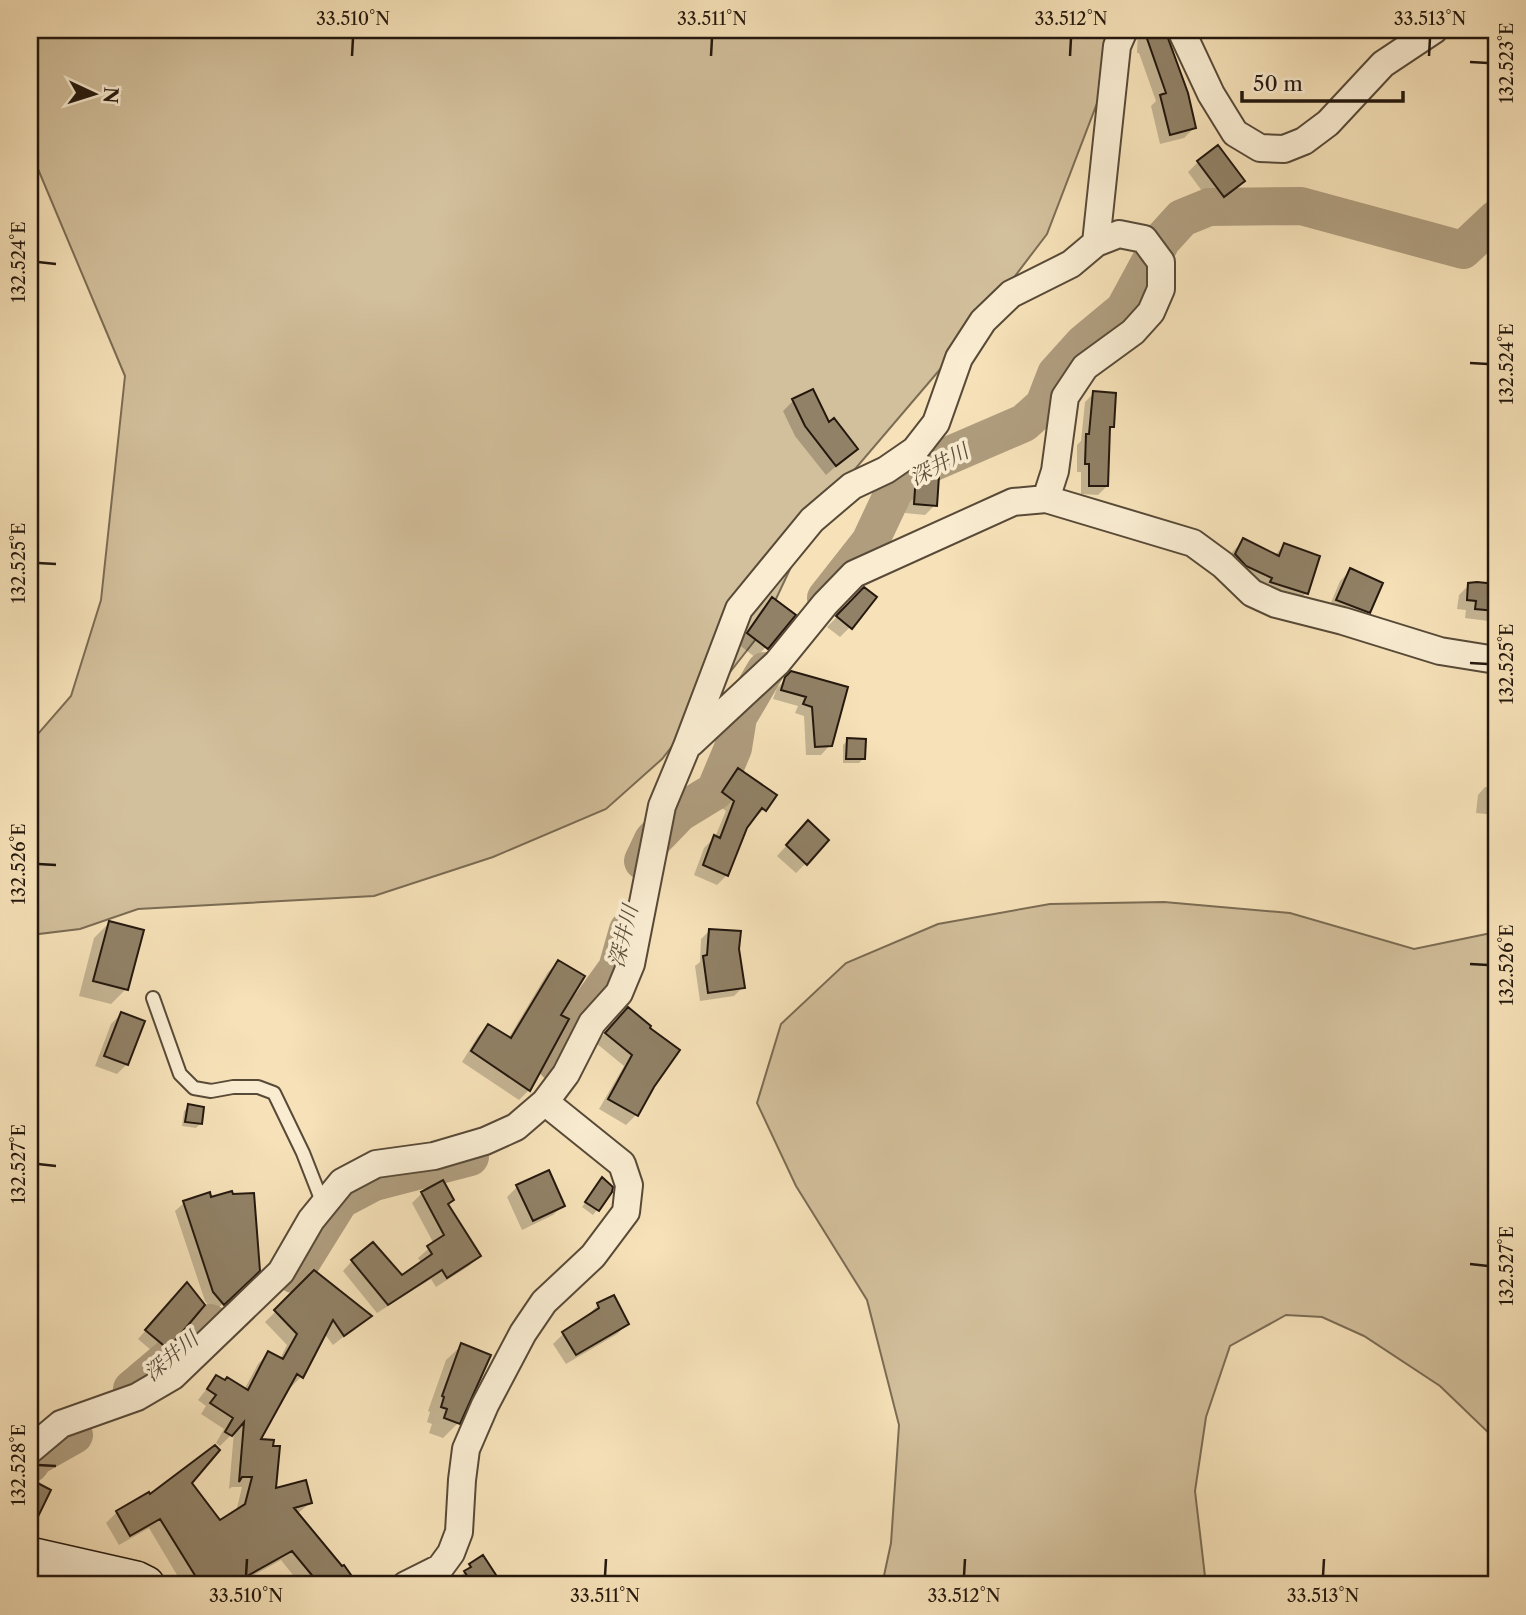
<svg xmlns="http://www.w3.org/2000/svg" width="1526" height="1615" font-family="'Libre Caslon Text','Noto Serif JP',serif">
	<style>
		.green { fill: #d2bf9b; stroke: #7b6c54; stroke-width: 2 }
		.shadow { fill: #0003 }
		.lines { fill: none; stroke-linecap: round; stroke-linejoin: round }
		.river { stroke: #af9d7e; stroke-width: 38 }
		.building { fill: #918166; stroke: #24180e; stroke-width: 2 }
		.lane-casing { stroke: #584a38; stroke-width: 16 }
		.street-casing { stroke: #584a38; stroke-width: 30 }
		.secondary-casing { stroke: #24180e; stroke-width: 40 }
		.lane { stroke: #f9ecd1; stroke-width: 12 }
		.street { stroke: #f9ecd1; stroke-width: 26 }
		.secondary { stroke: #f9ecd1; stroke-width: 37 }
		.ticks { fill: none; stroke: #24180e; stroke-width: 2.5 }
		.labels { text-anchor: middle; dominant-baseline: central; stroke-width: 7; stroke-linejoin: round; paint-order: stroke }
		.water-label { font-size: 21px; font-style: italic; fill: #5c4d3b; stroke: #f9ecd1 }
		.neatline { fill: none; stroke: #24180e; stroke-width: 2.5 }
		.ticks-label { font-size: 18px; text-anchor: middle; fill: #24180e }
	</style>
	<rect width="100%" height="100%" fill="#f6e1b8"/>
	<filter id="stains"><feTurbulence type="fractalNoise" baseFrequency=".00286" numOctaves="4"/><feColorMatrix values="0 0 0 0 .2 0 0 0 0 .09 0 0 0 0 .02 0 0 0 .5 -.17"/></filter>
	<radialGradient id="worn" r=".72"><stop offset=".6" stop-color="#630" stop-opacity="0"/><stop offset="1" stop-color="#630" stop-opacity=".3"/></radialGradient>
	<!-- green -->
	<path class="green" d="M30,30H1147L1125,47L1096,106L1047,234L977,326L815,516L759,635L662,759L606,809L493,857L374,896L138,909L80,929L30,935V743L71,696L101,600L125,376L30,150Z
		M1164,902L1290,913L1414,949L1496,932V1440L1440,1386L1364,1336L1322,1317L1286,1315L1230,1346L1206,1417L1195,1491L1206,1585H882L891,1543L899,1425L867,1300L796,1186L757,1103L781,1024L846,963L938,924L1050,904Z"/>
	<!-- shadow -->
	<path class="shadow" d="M1138,30H1164L1194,128L1184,138L1160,144L1151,106L1156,101L1139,53H1137Z
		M1198,162L1243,181L1213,206L1188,172Z
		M1094,393L1112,426L1108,430L1107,486L1098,495L1081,494V472H1077V445L1081,441L1085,402Z
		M793,401L828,425L856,449L826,475L795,436L783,411Z
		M917,476L935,505L925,515L905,513L907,486Z
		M1243,541L1274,556L1284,545L1306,593L1296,603L1226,565L1233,551Z
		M1350,571L1368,612L1358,622L1328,610L1340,581Z
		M1469,585L1496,587V622L1465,618L1466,610L1457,609L1459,595Z
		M864,589L850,627L840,637L827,627Z
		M772,599L794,615L756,658L738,644L762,609Z
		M792,673L846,688L830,745L821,755H806L804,716L795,713L798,706L773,699L777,688Z
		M848,740L863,759L859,763H843V745Z
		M738,771L764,809L754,819L752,818L746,827L727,875L717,885L694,875L704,848L715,837L726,811L713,802Z
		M1485,787L1496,788V815L1476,813L1478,795Z
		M798,833L806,863L796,873L777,856Z
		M109,923L126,989L111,1004L79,996L94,938Z
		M710,930L737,949L743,987L734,996L700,1001L695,966L700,962L701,939Z
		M558,962L559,1015L529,1090L519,1100L462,1062L478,1036L488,1026L508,1039L548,972Z
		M121,1014L127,1064L117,1074L95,1066L111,1024Z
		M618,1019L653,1086L636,1115L626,1125L599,1109L624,1066L596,1043Z
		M189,1106L200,1124L196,1128L182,1126L184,1111Z
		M548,1172L563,1205L553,1215L522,1230L507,1197L517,1187Z
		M598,1184L611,1192L593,1215L582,1207Z
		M422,1193L447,1205L479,1256L469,1266L436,1287L431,1279L377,1313L343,1271L352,1261L401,1278L422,1264L418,1258L434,1244L412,1203Z
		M184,1203L258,1270L214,1312L205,1301L175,1211Z
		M315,1273L370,1316L333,1345L324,1333L301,1377L291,1387L289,1386L259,1440L274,1490L310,1503L297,1514L342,1568L344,1567L356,1585H301L281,1560L236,1585H183L149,1528L119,1545L106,1523L117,1512L190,1483L219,1522L236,1512L242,1487H232L229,1489L234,1432L220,1446L216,1443L224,1429L201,1414L206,1406L198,1400L216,1377L244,1390L258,1364L268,1353L280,1359L287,1345L265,1322Z
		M179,1293L203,1305L158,1356L138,1339Z
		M613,1297L627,1324L617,1334L566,1364L553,1344L563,1334L589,1317L588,1315L598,1305Z
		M462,1345L458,1423L443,1438L429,1433L432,1424L427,1422L430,1412L428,1411L446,1360Z
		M470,1566L494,1575L483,1585H457L455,1583Z"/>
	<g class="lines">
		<!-- river -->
		<path class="river" d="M826,598L870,542L895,489L929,464L1024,423L1044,405L1056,374L1083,344L1124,310L1162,240L1182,218L1209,207L1301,206L1463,250L1496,219
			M643,861L653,840L679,813L715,791L733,748L738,717L765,671
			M556,1063L583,1016L617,969L628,930
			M294,1274L340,1200L374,1182L470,1157
			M132,1389L210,1323
			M30,1464L35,1457L74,1435"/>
	</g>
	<!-- building -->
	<path class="building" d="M1144,30H1165L1188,93L1196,128L1170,135L1160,95L1166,93Z
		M1218,145L1245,181L1224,197L1197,161Z
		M813,389L829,422L834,418L858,449L836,466L805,426L792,399Z
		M1093,391L1116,393L1114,427H1110L1108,486H1089V464H1085L1086,434H1089Z
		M916,474L939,476L937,506L914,504Z
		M1243,538L1279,556L1284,543L1320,556L1308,594L1270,582L1272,578L1246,566L1235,554Z
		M1350,568L1383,583L1370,613L1336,600Z
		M1477,582L1496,584V611L1475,609L1476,601L1467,600L1468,583Z
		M864,587L877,597L852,629L836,616Z
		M772,597L796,615L768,649L747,633Z
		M791,671L848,687L832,746L815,747L812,707L803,704L806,697L781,690L785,677Z
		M847,738L866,739L865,759H846Z
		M738,768L777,795L766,811L762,808L747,828L728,876L703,865L714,835L720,838L734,801L722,792Z
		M808,820L829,840L807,865L786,845Z
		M109,921L144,930L128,990L93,981Z
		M709,929L741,931L739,949L745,988L708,993L703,956L707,955Z
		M558,960L585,976L561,1015L569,1019L530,1091L471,1051L488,1024L511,1038Z
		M628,1007L651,1026L650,1028L680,1050L654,1087L638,1116L608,1099L632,1055L605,1033Z
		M121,1012L145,1021L128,1065L104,1056Z
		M188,1104L204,1107L202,1124L185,1122Z
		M549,1170L565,1206L533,1221L516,1185Z
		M602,1177L613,1187L612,1192L599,1211L585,1202Z
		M443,1180L454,1200L448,1204L481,1256L447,1278L442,1270L388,1305L351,1260L373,1242L402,1275L432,1254L427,1246L444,1235L421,1192Z
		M232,1191L233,1194L254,1193L260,1271L224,1305L213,1292L183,1201L210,1192L211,1197Z
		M314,1270L372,1316L344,1336L333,1320L303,1378L297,1374L261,1439L274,1440L273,1446H280L276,1488L306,1480L312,1503L294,1508L342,1566L344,1565L358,1585H320L292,1551L231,1585H201L160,1519L130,1536L116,1511L149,1492L150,1494L215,1445L220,1450L192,1483L220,1520L245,1504L252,1477H242L239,1482L244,1422L232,1436L225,1432L233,1418L210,1403L216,1395L207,1389L216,1375L225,1380L227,1377L248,1390L268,1351L283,1359L297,1334L274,1310Z
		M187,1282L205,1305L168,1349L145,1330Z
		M614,1295L629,1324L576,1355L562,1332L599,1308L597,1303Z
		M461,1343L491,1355L460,1424L444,1418L447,1409L441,1407L444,1397L442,1396Z
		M30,1479L51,1490L30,1533Z
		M483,1555L496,1575L481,1585H473L464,1571L471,1567L469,1564Z"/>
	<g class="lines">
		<defs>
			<path id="lane" d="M153,998L180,1074L194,1088L211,1091L233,1087H258L274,1093L303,1153L323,1204"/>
			<path id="street" d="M1181,30L1211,94L1235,133L1260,148L1284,149L1304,141L1328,123L1383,64L1434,30
				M1096,243L1117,46L1124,30
				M691,743L777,663L825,604L854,574L1013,502L1046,499
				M30,1450L61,1424L137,1397L173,1376L281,1272L311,1220L342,1182L376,1164L434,1156L485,1141L516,1127L545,1102L566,1074L592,1023L619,993L631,964L662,806L687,746L739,609L812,520L852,486L886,470L915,450L936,423L959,358L983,321L1011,294L1071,264L1096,243L1119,234L1144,239L1161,262V289L1151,312L1133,332L1085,367L1065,397L1055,471L1046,499L1193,543L1223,565L1252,593L1276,604L1343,621L1440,651L1496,660
				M406,1585L440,1568L451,1553L459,1532L462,1480L466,1449L485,1405L523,1333L544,1302L593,1256L626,1212L629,1185L622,1164L545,1102"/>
			<path id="secondary" d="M30,1556L136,1580L146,1585"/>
		</defs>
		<!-- lane casing -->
		<use href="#lane" class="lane-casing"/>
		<!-- street casing -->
		<use href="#street" class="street-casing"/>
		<!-- secondary casing -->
		<use href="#secondary" class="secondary-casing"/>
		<!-- lane -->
		<use href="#lane" class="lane"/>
		<!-- street -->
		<use href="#street" class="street"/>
		<!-- secondary -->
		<use href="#secondary" class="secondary"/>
	</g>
	<!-- ticks -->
	<path class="ticks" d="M352,56L353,38M711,56L712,38M1070,56L1071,38M1429,56L1430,38M1470,62L1488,63M38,262L56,264M1470,363L1488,364M38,563L56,564M1470,663L1488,664M38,864L56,865M1470,964L1488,965M38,1164L56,1166M1470,1264L1488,1266M38,1465L56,1466M246,1576L247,1559M605,1576L606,1559M964,1576L965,1559M1323,1576L1324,1559"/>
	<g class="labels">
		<!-- water labels -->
		<g class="water-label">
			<text transform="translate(939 464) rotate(-28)">深井川</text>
			<text transform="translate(623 936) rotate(-76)">深井川</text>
			<text transform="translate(171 1356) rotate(-40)">深井川</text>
		</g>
	</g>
	<!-- margin -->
	<rect width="1526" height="1615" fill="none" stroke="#f6e1b8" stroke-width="77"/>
	<!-- north arrow -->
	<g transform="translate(94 94) rotate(94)" stroke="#f9ecd1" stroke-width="5" paint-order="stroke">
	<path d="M0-5L12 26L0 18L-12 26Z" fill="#24180e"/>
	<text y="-10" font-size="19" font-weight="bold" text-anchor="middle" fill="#24180e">N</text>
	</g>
	<!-- scale -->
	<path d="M1242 91v10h161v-10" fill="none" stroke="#24180e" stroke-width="3.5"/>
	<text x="1253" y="91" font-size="21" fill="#24180e" stroke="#f9ecd1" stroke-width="5" paint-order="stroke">50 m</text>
	<rect x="38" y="38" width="1450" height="1538" class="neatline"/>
	<g class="ticks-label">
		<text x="353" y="25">33.510°N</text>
		<text x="712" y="25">33.511°N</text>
		<text x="1071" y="25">33.512°N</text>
		<text x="1430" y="25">33.513°N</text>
		<text transform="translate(1507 63) rotate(-90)" y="6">132.523°E</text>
		<text transform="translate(19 262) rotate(-90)" y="6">132.524°E</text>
		<text transform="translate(1507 364) rotate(-90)" y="6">132.524°E</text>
		<text transform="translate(19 563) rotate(-90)" y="6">132.525°E</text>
		<text transform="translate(1507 664) rotate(-90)" y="6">132.525°E</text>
		<text transform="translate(19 864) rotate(-90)" y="6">132.526°E</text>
		<text transform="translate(1507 965) rotate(-90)" y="6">132.526°E</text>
		<text transform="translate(19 1164) rotate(-90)" y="6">132.527°E</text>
		<text transform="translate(1507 1266) rotate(-90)" y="6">132.527°E</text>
		<text transform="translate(19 1465) rotate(-90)" y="6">132.528°E</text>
		<text x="246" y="1602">33.510°N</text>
		<text x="605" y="1602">33.511°N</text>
		<text x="964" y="1602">33.512°N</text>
		<text x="1323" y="1602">33.513°N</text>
	</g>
	<rect width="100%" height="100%" filter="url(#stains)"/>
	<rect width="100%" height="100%" fill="url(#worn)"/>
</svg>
